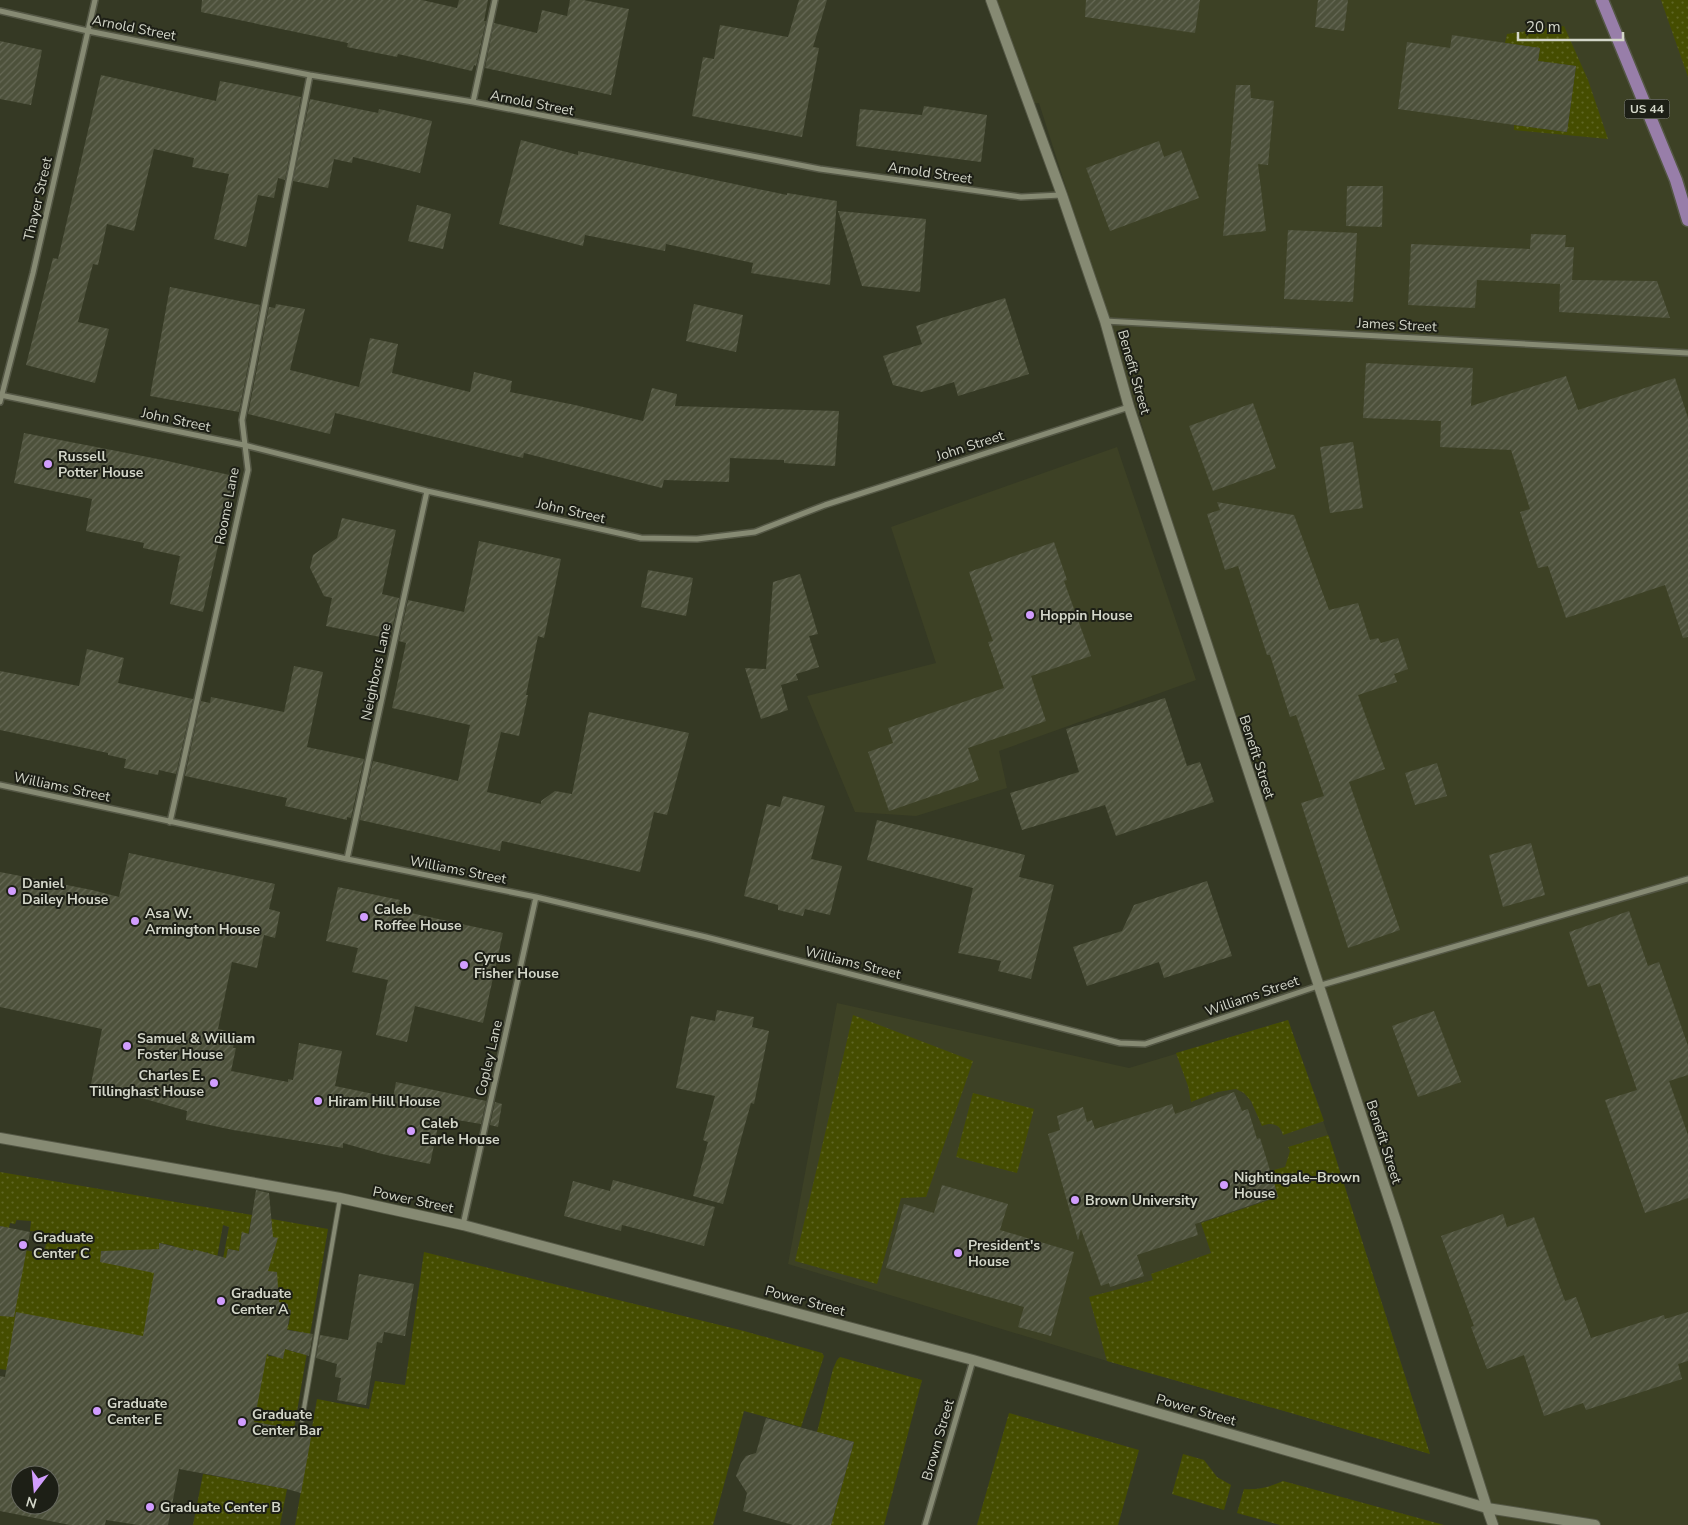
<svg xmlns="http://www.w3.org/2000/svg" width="1688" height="1525" font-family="'Nunito Sans',sans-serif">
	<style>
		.built { fill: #3d4125 }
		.grass { fill: url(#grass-dots) }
		.building { fill: url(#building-hatch); fill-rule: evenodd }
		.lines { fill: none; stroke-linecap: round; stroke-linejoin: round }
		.lane-casing { stroke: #545745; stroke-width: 6 }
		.street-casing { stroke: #545745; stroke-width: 8 }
		.secondary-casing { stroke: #545745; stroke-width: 12 }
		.primary-casing { stroke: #545745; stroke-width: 15 }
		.lane { stroke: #868a73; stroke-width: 4 }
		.street { stroke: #868a73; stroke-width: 5 }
		.secondary { stroke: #868a73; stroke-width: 10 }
		.primary { stroke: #987ea9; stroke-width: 12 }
		.poi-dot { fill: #d19dfe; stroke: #1d1f16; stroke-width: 2 }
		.labels { text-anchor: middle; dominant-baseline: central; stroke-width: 4; stroke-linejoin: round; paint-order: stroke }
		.shield { fill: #1d1f16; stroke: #9c9f93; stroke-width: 1 }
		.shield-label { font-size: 12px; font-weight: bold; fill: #d3d6c9 }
		.street-label { font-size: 14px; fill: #d3d6c9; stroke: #1d1f16 }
		.poi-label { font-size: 14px; font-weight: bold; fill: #d3d6c9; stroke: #1d1f16; text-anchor: start }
	</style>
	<defs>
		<pattern id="grass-dots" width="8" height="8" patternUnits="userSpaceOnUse" patternTransform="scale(1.25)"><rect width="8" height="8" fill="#454d01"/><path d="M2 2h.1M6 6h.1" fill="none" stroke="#5f6625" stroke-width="1.8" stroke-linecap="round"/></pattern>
		<pattern id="building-hatch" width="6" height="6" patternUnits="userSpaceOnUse" patternTransform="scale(1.25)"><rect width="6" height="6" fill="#4d513b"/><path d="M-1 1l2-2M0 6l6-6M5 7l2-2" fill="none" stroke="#666956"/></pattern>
	</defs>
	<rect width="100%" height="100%" fill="#353924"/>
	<!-- built -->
	<path class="built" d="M994,0H1688V1525H1493L1039,103L1032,104Z
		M1117,447L1196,680L999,751L1007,788L916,816L855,812L807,696L936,663L891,527Z
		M837,1003L1129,1068L1288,1020L1328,1135L1430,1454L1291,1413L1107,1361L788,1264Z"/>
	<!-- grass -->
	<path class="grass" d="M1661,0H1688V77Z
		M1564,26L1588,80L1608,139L1514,130V125L1567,132L1576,66L1538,61L1540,48L1505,43L1507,34Z
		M853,1015L973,1061L926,1197L901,1198L877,1284L795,1261Z
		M1288,1020L1324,1121L1283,1135C1280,1124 1272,1122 1262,1126L1251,1101L1244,1093L1236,1089L1217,1092L1191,1102L1188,1086L1176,1053Z
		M973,1093L1034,1109L1017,1173L956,1157Z
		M1328,1135L1329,1137L1430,1454L1291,1413L1107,1361L1089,1297L1153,1280L1151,1274L1211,1253L1201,1223L1278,1197L1270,1171L1285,1167L1290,1151L1288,1147Z
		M0,1172L252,1215L248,1236L243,1235L242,1232L239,1251L228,1249L225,1265L222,1264L229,1227L223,1225L216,1263L207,1257L208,1252L192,1259L174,1251V1246L160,1243L158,1253L144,1250L157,1273L172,1329L19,1372L0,1369V1266L22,1270L25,1256L24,1250L44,1253L47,1239H43L44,1232L30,1231L31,1221L17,1220V1219L15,1224L10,1223L9,1228L0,1226Z
		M266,1218L328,1229L294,1429L254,1422L257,1405L229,1344L268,1350V1356L282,1357L285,1349L298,1353L303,1347L305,1333L285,1329L289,1324L291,1310L288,1309V1304L274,1303L262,1270L270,1252L275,1253L274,1252L276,1239L268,1236L272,1222Z
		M424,1252L744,1331L822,1353L824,1356L801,1427L744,1411L713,1525H295L317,1399L369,1409L375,1381L405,1385Z
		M840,1357L922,1380L884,1525H831L854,1442L817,1432L833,1369L837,1360Z
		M1009,1413L1139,1450L1118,1525H977Z
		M1183,1454L1204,1460L1217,1477L1231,1485L1224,1510L1172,1494Z
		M203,1474L287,1489L280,1525H193Z
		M1283,1481L1444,1525H1280L1237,1513L1244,1489C1259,1490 1270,1487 1283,1481Z"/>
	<!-- building -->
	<path class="building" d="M202,0H422L457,8L459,0H488L484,21H486L476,66L474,65L472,71L398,54L397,57L347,47L348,43L201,12Z
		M570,0H583L629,9L611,95L485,68L494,23L537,33L542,10L567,16Z
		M799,0H827L813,47L819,48L802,137L692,116L703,57L714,59L720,25L788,37Z
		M1086,0H1200L1195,33L1085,17Z
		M1318,0H1348L1344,31L1315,27Z
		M1452,35L1540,48L1538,61L1576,66L1567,132L1398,109L1407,42L1450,48Z
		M0,41L42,50L31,105L0,99Z
		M101,75L216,101L220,81L301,97L285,180L278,178L274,198L258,195L246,247L214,239L229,174L192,167L194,158L154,149L134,231L107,224L98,265L93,264L78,322L109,329L95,383L26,365L53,258L58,259Z
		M1236,85H1250L1251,98L1274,101L1268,165L1258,164L1266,231L1223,236Z
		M310,99L378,113L379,109L432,121L420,173L353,157L352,163L334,159L328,188L293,181Z
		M924,106L987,115L981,162L856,146L860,109L922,115Z
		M521,140L578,155V151L787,195V193L837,201L830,285L751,273L753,263L666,244L665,251L585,235L583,246L499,224Z
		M1159,141L1164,157L1181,150L1199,198L1110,231L1086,168Z
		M1347,186H1383L1382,227L1346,226Z
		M417,205L451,214L443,249L408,241Z
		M838,211L926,219L920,292L862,286Z
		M1288,230L1357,233L1353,302L1284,299Z
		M1531,234L1566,235L1565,247H1574L1572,280L1657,281L1670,318L1559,312L1560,284L1477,280L1475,308L1408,305L1411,244L1530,249Z
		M170,287L260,305L239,412L150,396Z
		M1005,298L1029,374L958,396L954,382L922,392L893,385L883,356L922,344L916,326Z
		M276,304L305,309L290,370L359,387L370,338L398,344L392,373L470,392L474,372L512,381L510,392L575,405L643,421L652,388L677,394L675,406L839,411L835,466L784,463V460L730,458L729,482L664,480L662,488L524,453L523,458L335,413L330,434L248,414L269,307L275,308Z
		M694,304L743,315L736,352L686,341Z
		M1366,363L1473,368L1471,406L1566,376L1578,410L1675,378L1688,418V637L1683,638L1665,585L1566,618L1548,566L1538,568L1520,512L1530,509L1511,450L1440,447L1441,421L1363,418Z
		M1253,403L1276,468L1213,491L1189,426Z
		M24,433L163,460L234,476L203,612L170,604L180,556L143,548L144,543L86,531L92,499L14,483Z
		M1353,442L1363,508L1330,513L1320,447Z
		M1217,502L1294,515L1329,610L1358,603L1370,640L1378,638L1381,643L1398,638L1408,669L1394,674L1397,682L1358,695L1385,769L1349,782L1400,930L1348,948L1301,803L1324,796L1296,715L1290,717L1270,655H1267L1238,566L1225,570L1207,514L1220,510Z
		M342,518L396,530L382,594L399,598L390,639L326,626L332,598L324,596L310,568L313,555L337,538Z
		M479,541L561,559L544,638L538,636L526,695H528L519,736L501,732L487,792L541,804V801L555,791L572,794L589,712L689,733L667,815L654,812L640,872L502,841L500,851L360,820L373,761L458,781L470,725L392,708L406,643L399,641L408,600L464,612Z
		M1054,542L1067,580L1064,581L1091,656L1031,676L1046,721L968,748L979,780L889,811L868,752L893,743L888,728L1004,688L988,642L993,641L969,572Z
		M648,570L693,578L686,616L641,607Z
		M800,574L818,634L809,636L819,667L796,674L798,680L781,685L788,710L761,719L745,668L766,669L773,582Z
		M87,649L124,658L118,683L193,699L176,774L159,770L158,775L124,768L126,759L108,755V753L0,730V671L79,686Z
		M294,666L323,672L307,747L364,759L351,818L347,817V820L285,806L287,798L185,776L201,701L210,703L211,697L284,712Z
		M1165,698L1187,766L1200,762L1214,802L1116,836L1105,805L1022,830L1010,793L1079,772L1066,729Z
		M1437,763L1447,796L1415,805L1405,773Z
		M783,796L825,806L811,859L842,866L830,915L805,909L803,916L778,910V905L744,896L767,804L780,807Z
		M877,820L1025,855L1019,877L1054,885L1031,979L998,971L1001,961L958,953L973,888L867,860Z
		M1531,843L1545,895L1503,907L1489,855Z
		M129,853L275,884L269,909L280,912L275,938L264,935L257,968L232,962L218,1029L236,1033L233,1048H236L231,1071L288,1082V1079L293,1080L299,1043L342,1051L335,1086L393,1098L396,1082L486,1101L481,1124L440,1117L430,1164L382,1154L343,1143V1148L233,1130L186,1120L187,1111L145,1099L90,1089L102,1029L0,1007V872L92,890L119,897Z
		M1207,881L1232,956L1164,978L1159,962L1087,986L1073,947L1122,931L1134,905Z
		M338,887L400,900L397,910L503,933L483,1023L415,1006L407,1042L376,1035L388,980L352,972L358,948L326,941Z
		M1629,911L1648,966L1659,962L1688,1046V1075L1669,1081L1688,1135V1198L1645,1213L1605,1100L1637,1090L1600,983L1588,987L1569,932Z
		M717,1010L754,1017L752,1027L769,1031L754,1104L751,1103L723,1204L693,1196L708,1142L703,1140L715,1096L676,1088L691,1016L715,1021Z
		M1434,1011L1461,1082L1418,1097L1392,1026Z
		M1234,1092L1242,1111L1248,1109L1257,1139L1260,1138L1278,1196L1195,1224L1198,1235L1137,1255L1144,1276L1110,1287L1109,1283L1101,1286L1081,1229L1078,1240L1048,1134L1060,1130L1057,1116L1083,1107L1087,1122L1092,1120L1095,1129L1172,1104L1175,1114Z
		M495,1102L502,1104L498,1127L490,1125Z
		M613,1180L715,1207L704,1246L622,1225L621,1231L564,1216L573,1181L610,1191Z
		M942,1185L1008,1204L1000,1230L1074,1252L1051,1336L1018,1327L1024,1307L886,1268L904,1204L934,1213Z
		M256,1190L269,1193L273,1237L278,1238L268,1271L277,1272L279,1302L288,1304V1309L291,1310L287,1330L313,1334L309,1356L285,1349L283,1359L267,1354L254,1422L312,1432L301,1493L287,1489L179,1469L168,1525H138L106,1520L105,1525H70L0,1511V1376L5,1377L16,1312L143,1336L154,1273L100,1262L101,1251L159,1249V1243L193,1251V1249L226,1258L228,1249L239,1251L242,1232L249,1234ZM20,1475H50V1505H20Z
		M1503,1214L1507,1227L1534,1217L1565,1301L1576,1297L1591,1338L1664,1315L1665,1319L1688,1312V1361L1678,1364L1682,1379L1586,1410L1583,1403L1544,1416L1524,1355L1487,1369L1471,1327L1474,1326L1441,1236Z
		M0,1226L30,1232L14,1317L0,1316Z
		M359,1274L414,1284L405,1336L384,1332L382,1343L377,1342L366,1405L337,1400L341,1378L335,1377L337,1364L316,1358L320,1335L348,1340Z
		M766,1418L854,1442L831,1525H793L743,1511L747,1493L736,1476L741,1463L746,1456L756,1453Z"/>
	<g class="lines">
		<defs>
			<path id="lane" d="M302,1420L340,1198"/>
			<path id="street" d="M0,11L88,31L310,75L473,102L820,169L1021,197L1061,195
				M473,102L495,0
				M1105,321L1688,353
				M0,395L244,445L427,491L641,538L697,539L755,532L825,505L1129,407
				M0,402L33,273L95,0
				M0,785L347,859L536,897L706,937L1120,1043L1145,1044L1318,986L1688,879
				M170,822L248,470L242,420L310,75
				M347,859L427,491
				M463,1225L536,897
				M925,1525L973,1360"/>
			<path id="secondary" d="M991,0L1062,195L1105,321L1129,407L1397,1224L1487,1508L1493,1525
				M0,1138L340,1198L463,1225L973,1360L1487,1508L1595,1525"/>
			<path id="primary" d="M1602,0L1676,180L1688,220"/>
		</defs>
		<!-- lane casing -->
		<use href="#lane" class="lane-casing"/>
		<!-- street casing -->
		<use href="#street" class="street-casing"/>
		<!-- secondary casing -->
		<use href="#secondary" class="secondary-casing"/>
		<!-- primary casing -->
		<use href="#primary" class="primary-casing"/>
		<!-- lane -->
		<use href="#lane" class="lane"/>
		<!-- street -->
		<use href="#street" class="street"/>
		<!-- secondary -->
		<use href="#secondary" class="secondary"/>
		<!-- primary -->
		<use href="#primary" class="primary"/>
	</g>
	<!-- markers -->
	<g class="poi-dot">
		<circle cx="48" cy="464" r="5"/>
		<circle cx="1030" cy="615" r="5"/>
		<circle cx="12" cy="891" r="5"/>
		<circle cx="364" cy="917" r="5"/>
		<circle cx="135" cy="921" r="5"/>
		<circle cx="464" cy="965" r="5"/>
		<circle cx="127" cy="1046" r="5"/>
		<circle cx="214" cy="1083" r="5"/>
		<circle cx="318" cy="1101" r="5"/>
		<circle cx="411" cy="1131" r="5"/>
		<circle cx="1224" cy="1185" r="5"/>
		<circle cx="1075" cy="1200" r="5"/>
		<circle cx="23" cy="1245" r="5"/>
		<circle cx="958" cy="1253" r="5"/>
		<circle cx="221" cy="1301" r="5"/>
		<circle cx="97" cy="1411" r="5"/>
		<circle cx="242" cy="1422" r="5"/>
		<circle cx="150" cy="1507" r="5"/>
	</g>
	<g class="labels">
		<!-- shield labels -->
		<rect class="shield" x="1624.5" y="99.5" width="45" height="19" rx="4"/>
		<g class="shield-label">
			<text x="1647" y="109">US 44</text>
		</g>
		<!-- street labels -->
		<g class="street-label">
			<text transform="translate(134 28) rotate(11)">Arnold Street</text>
			<text transform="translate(532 103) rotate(11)">Arnold Street</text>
			<text transform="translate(930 173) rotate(8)">Arnold Street</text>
			<text transform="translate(38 199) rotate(-77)">Thayer Street</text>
			<text transform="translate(1397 325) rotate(3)">James Street</text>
			<text transform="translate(1134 372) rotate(74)">Benefit Street</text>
			<text transform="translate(176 420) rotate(12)">John Street</text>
			<text transform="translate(970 446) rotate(-18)">John Street</text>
			<text transform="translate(227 506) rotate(-79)">Roome Lane</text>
			<text transform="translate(571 511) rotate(13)">John Street</text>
			<text transform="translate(376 672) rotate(-78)">Neighbors Lane</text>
			<text transform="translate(1257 757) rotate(72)">Benefit Street</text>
			<text transform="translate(62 787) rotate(12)">Williams Street</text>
			<text transform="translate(458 870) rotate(11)">Williams Street</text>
			<text transform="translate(853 963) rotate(14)">Williams Street</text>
			<text transform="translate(1252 996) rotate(-19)">Williams Street</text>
			<text transform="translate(489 1058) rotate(-77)">Copley Lane</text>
			<text transform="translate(1384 1142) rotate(72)">Benefit Street</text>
			<text transform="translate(413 1200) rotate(12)">Power Street</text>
			<text transform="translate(805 1301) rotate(15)">Power Street</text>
			<text transform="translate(1196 1410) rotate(16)">Power Street</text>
			<text transform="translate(938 1440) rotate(-74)">Brown Street</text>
		</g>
		<!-- poi labels -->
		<g class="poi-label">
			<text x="58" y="456">Russell<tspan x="58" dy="16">Potter House</tspan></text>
			<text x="1040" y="615">Hoppin House</text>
			<text x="22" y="883">Daniel<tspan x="22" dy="16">Dailey House</tspan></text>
			<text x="374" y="909">Caleb<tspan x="374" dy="16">Roffee House</tspan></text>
			<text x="145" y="913">Asa W.<tspan x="145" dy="16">Armington House</tspan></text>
			<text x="474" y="957">Cyrus<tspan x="474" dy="16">Fisher House</tspan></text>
			<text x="137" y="1038">Samuel &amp; William<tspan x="137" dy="16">Foster House</tspan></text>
			<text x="204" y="1075" text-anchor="end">Charles E.<tspan x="204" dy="16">Tillinghast House</tspan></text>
			<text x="328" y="1101">Hiram Hill House</text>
			<text x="421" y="1123">Caleb<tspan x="421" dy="16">Earle House</tspan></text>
			<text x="1234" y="1177">Nightingale–Brown<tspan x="1234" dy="16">House</tspan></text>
			<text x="1085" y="1200">Brown University</text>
			<text x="33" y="1237">Graduate<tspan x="33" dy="16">Center C</tspan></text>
			<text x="968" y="1245">President's<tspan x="968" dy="16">House</tspan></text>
			<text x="231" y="1293">Graduate<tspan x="231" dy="16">Center A</tspan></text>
			<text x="107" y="1403">Graduate<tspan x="107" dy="16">Center E</tspan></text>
			<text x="252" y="1414">Graduate<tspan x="252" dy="16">Center Bar</tspan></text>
			<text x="160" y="1507">Graduate Center B</text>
		</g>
	</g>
	<!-- north arrow -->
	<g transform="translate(35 1490) rotate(196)"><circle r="24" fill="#1d1f16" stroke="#66685e"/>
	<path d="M0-4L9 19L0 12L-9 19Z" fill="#d19dfe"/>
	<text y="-8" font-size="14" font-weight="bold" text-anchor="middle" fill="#d3d6c9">N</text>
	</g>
	<!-- scale -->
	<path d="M1518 32v8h105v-8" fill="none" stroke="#d3d6c9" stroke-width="2.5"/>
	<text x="1526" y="32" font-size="15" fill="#d3d6c9" stroke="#1d1f16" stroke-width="4" paint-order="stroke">20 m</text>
</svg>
